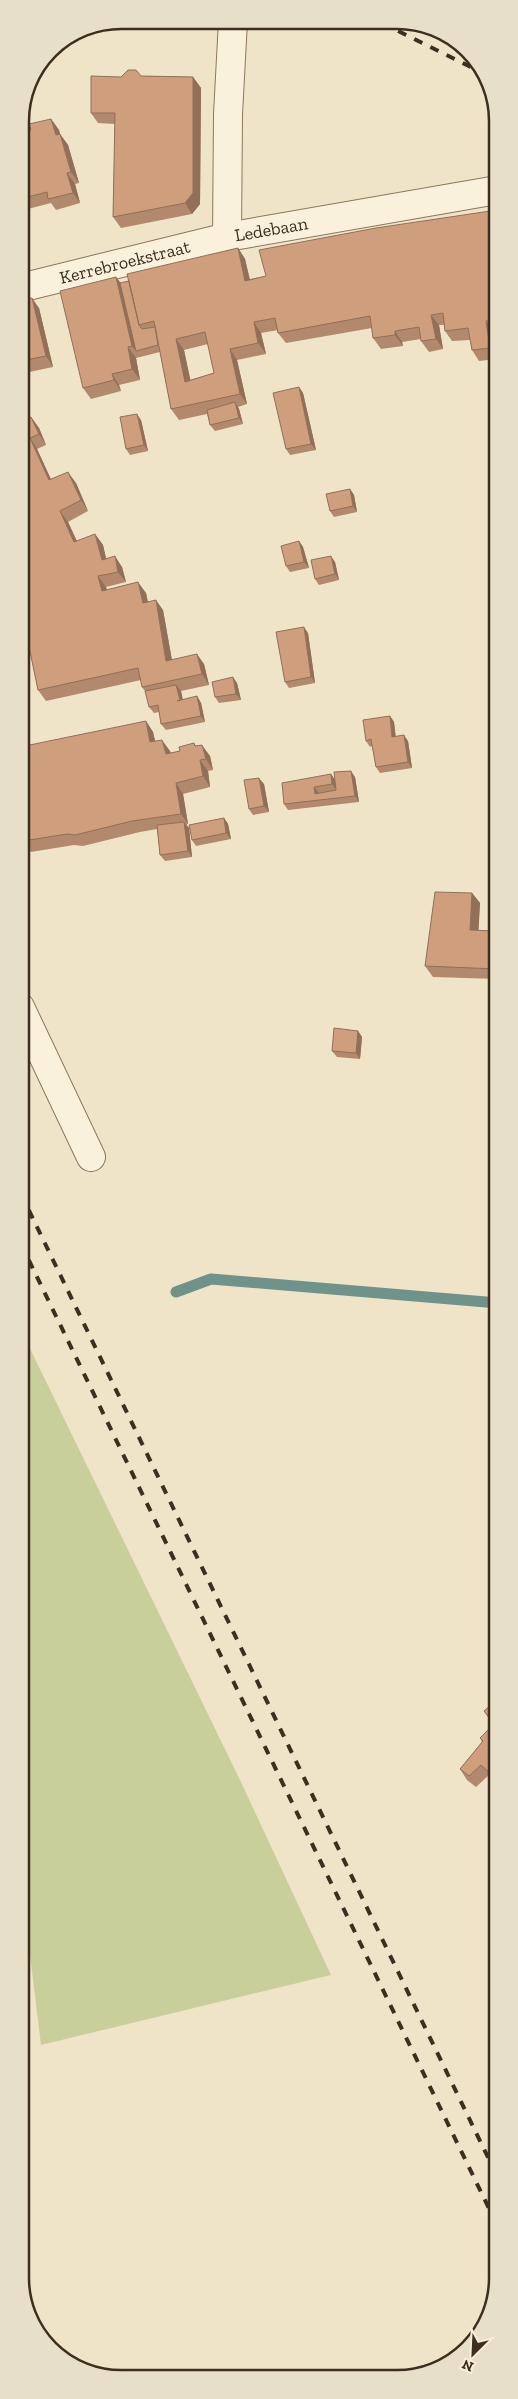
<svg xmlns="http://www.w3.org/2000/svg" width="518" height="2399" font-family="'Zilla Slab',serif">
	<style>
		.green { fill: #c9cf9b }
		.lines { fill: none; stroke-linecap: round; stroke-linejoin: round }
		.stream { stroke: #6f938a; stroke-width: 11 }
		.street-casing { stroke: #8d765c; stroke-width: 30 }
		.street { stroke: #faf1dc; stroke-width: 28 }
		.rail { stroke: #3d2e20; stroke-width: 4; stroke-dasharray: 9 9; stroke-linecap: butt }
		.wall { fill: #b2896c; fill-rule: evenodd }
		.shaded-wall { fill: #916f58 }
		.building { fill: #cf9f7d; stroke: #916f58; fill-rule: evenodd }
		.labels { text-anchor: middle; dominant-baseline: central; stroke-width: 4.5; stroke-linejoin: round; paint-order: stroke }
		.street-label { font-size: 18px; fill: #3d2e20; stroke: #f7eed8 }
		.rim { fill: none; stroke: #3d2e20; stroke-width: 2.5 }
	</style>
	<rect width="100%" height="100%" fill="#f0e4c8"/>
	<!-- green -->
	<path class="green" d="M21,1330L241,1782L331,1975L41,2045L21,1882Z"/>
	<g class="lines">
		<!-- stream -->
		<path class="stream" d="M176,1292L211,1279L498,1303"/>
		<defs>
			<g id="street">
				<path d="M227,237L228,114L233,21"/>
				<path id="s1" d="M20,288L227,237L497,190"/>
				<path d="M20,1007L91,1157"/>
			</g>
		</defs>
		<!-- street casing -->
		<use href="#street" class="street-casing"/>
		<!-- street -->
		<use href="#street" class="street"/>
		<!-- rail -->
		<path class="rail" d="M382,23L481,72
			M21,1194L498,2178
			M21,1244L498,2227"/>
	</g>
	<!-- wall -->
	<path class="wall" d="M141,76L193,77L201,88L200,204L192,214L121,228L113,217L115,124L98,123L91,113L121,77Z
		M51,119L59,130L60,134L68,145L79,183L75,184L80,203L56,210L51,203L20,211V133L31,130Z
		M497,210V345L496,343L494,332L497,359L479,361L472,350L470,340L452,341L445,331L444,325H439L443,349L429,352L421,341V339L402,342L403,346L381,349L373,338L372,328L286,343L278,333V330L261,333L266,354L237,360L247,404L238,407L239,409L243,424L215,431L210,425L207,414L179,420L171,409L160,352L136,358L140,380L119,385L121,391L91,399L83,388L116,277L121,283L238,248L245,259L250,279L266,276ZM208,344L214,373L190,380L184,350Z
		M20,300L39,308L53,367L20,374Z
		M299,387L303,393L316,450L290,455L286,449Z
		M20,395L26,418L20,420Z
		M31,417L39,428L46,445L37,449L51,479L76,483L88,511L68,522L77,541L95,534L103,545L106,559L122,567L126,582L106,587L107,590L146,593L148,602L163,610L172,660L204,664L209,685L181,691L183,700L197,696L201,703L205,722L166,730L161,724L159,712L154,713L149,707L145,691L142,687L141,680L46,701L38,690L20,603Z
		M141,420L148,451L130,455L126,449Z
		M350,489L354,495L357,512L334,517L330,511Z
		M299,541L303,547L309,568L290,572L286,566Z
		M335,562L339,580L319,585L315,579Z
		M308,633L315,683L289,688L285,682Z
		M237,683L241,700L219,703L215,697Z
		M390,716L394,722L396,737L408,741L412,768L380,773L376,767L372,746L370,747L366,741Z
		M146,721L153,732L155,741L170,751L171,753L180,751L194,743L196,746L210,756L213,770L208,771L210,787L183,794L188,824L186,825L189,828L192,857L165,861L160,855L157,829L140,832L83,846L74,845L31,852L23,841Z
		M331,774L335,780L355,777L359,802L288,810L284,804Z
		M264,784L269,812L253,815L249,809Z
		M224,818L228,824L231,839L196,846L192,840Z
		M472,893L480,903L478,931H497V979L433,977L425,966Z
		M20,924L24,930L20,932Z
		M358,1031L362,1037L360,1059L337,1057L332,1051Z
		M498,1699V1784L489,1775L476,1787L467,1780L460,1769L482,1742L480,1738L493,1724L484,1711Z"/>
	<!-- shaded-wall -->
	<path class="shaded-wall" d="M193,77L201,88L200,204L192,214L185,203Z
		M51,119L59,130L63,146L56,135Z
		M60,134L68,145L79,183L71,172Z
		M67,173L75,184L80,203L73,193Z
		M238,248L245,259L252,291L245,281Z
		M116,277L124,288L136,351L132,346Z
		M32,298L39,308L53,367L46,356Z
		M431,315L439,325L443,349L436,339Z
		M486,321L494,332L497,358L490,348Z
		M254,322L261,333L266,354L258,343Z
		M395,331L402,342L403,346L395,335Z
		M176,339L184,350L193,392L185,382Z
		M128,347L136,358L140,380L132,369Z
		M230,349L237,360L247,404L240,394Z
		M112,374L119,385L121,391L114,380Z
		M299,387L303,393L316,450L311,444Z
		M20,395H21L26,418L20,409Z
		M235,402L239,409L243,424L239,418Z
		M137,414L141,420L148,451L144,445Z
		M31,417L39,428L46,445L39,434Z
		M30,438L37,449L56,491L49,480Z
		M68,472L76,483L88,511L81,500Z
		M350,489L354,495L357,512L353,506Z
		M60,511L68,522L82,553L74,542Z
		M95,534L103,545L109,571L102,560Z
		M299,541L303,547L309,568L304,562Z
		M115,556L122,567L126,582L118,572Z
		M331,556L335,562L339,580L335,574Z
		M98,576L106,587L109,602L102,591Z
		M138,582L146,593L150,614L143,603Z
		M156,600L163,610L174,672L166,661Z
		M304,627L308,633L315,683L311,677Z
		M197,654L204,664L209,685L202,674Z
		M233,677L237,683L241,700L236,694Z
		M176,685L181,691L184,706L180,700Z
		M197,696L201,703L205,722L201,716Z
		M390,716L394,722L396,743L392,737Z
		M146,721L153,732L158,753L150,742Z
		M404,735L408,741L412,768L408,762Z
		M162,740L170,751L173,765L166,754Z
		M202,745L210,756L213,770L206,759Z
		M200,760L208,771L210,787L203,776Z
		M351,771L355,777L359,802L355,796Z
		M331,774L335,780L336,790L332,784Z
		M259,778L264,784L269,812L264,806Z
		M176,783L183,794L188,824L181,814Z
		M314,787L319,793V800L315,794Z
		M224,818L228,824L231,839L226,833Z
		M184,822L189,828L192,857L188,851Z
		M472,893L480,903L478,941L470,930Z
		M358,1031L362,1037L360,1059L356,1053Z"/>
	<!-- building -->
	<path class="building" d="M128,70H136L141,76L193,77V193L185,203L113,217L115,113H91V76L121,77Z
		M51,119L56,135L60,134L71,172L67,173L73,193L48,199L47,192L20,199V133L31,130L29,124Z
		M497,210V320L486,321L490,348L472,350L468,328L445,331L443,313L431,315L436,339L421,341L419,327L395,331V335L373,338L370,316L278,333L275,318L254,322L258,343L230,349L240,394L171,409L154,321L139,325L127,274L238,248L245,281L266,276L259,250L376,228ZM205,332L214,373L185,382L176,339Z
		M116,277L132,346L128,347L132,369L112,374L114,380L83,388L60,291Z
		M129,281L139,325L142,329L155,327L158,345L136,351L120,283Z
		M32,298L46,356L20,361V300Z
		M497,325V343H496L492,326Z
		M299,387L311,444L286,449L273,393Z
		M235,402L239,418L210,425L207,410Z
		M137,414L144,445L126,449L120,417Z
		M31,417L39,434L30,438L49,480L68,472L81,500L60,511L74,542L95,534L102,560L115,556L118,572L98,576L102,591L138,582L143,603L156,600L166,661L197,654L202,674L142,687L138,668L38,690L20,603V422Z
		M350,489L353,506L330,511L326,494Z
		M299,541L304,562L286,566L281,546Z
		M331,556L335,574L315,579L311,560Z
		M304,627L311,677L285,682L276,632Z
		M233,677L236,694L215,697L212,682Z
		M176,685L180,700L177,701L197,696L201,716L161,724L158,705L149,707L145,691Z
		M390,716L392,737L404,735L408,762L376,767L371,739L366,741L363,720Z
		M146,721L150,742L162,740L166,754L180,751L179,747L194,743L195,746L202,745L206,759L200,760L203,776L176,783L181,814L132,821L75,835L67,834L23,841L20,825V747Z
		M351,771L355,796L284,804L282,783L331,774L332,784L314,787L315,794L336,790L334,772Z
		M259,778L264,806L249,809L244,780Z
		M224,818L226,833L192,840L189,825Z
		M184,822L188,851L160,855L157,825Z
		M435,892L472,893L470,930L497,931V969L425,966Z
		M334,1028L358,1031L356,1053L332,1051Z
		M498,1699V1769L491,1774L481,1765L469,1776L460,1769L483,1741L480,1738L494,1724L484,1711Z"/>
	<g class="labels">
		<!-- street labels -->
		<g class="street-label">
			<text stroke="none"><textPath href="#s1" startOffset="258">Ledebaan</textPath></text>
			<text stroke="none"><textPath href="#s1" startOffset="108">Kerrebroekstraat</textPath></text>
		</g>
	</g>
	<!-- crop -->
	<path d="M0 0H518V2399H0ZM121 29H397A92 92 0 0 1 489 121V2278A92 92 0 0 1 397 2370H121A92 92 0 0 1 29 2278V121A92 92 0 0 1 121 29Z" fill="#e8dfc9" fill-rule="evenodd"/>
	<path class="rim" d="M121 29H397A92 92 0 0 1 489 121V2278A92 92 0 0 1 397 2370H121A92 92 0 0 1 29 2278V121A92 92 0 0 1 121 29Z"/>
	<!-- north arrow -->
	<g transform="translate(473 2354) rotate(204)" stroke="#f7eed8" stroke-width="4" paint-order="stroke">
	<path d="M0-4L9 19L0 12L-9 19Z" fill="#3d2e20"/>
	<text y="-8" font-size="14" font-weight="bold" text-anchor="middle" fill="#3d2e20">N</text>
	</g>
</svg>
